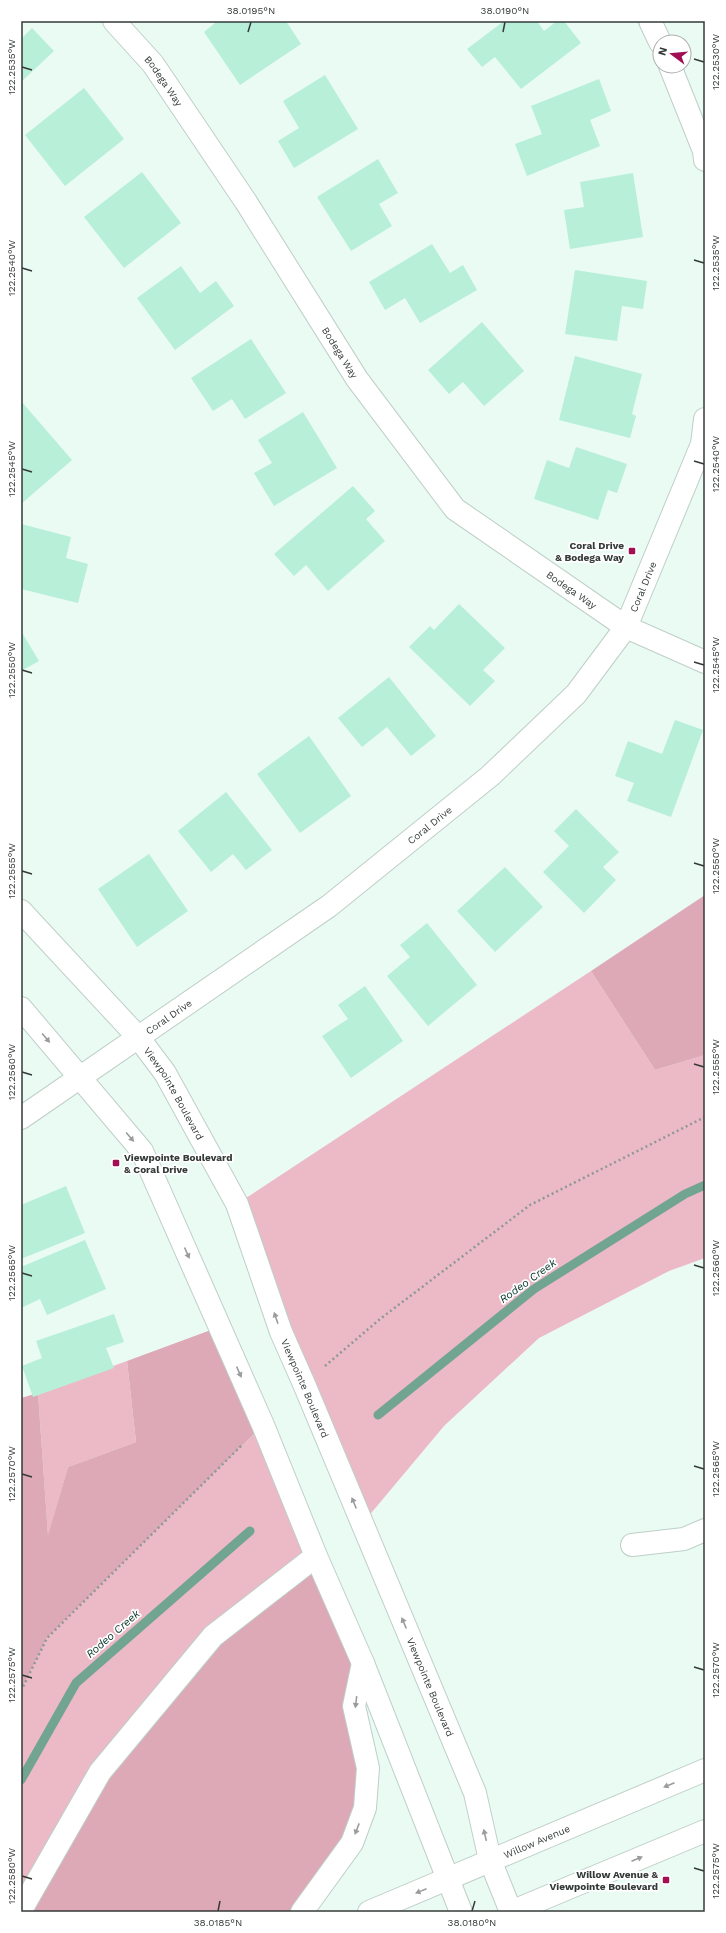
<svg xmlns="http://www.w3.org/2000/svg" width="726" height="1933" font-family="'Work Sans',sans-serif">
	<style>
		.green { fill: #ecb9c7 }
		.forest { fill: #dda9b7 }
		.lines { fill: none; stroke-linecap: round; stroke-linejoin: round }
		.stream { stroke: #71a591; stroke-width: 9 }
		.building { fill: #b8efd9 }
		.minor-casing { stroke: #becfc8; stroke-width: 24 }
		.path { stroke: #8d9994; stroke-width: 2.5; stroke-dasharray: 2 3; stroke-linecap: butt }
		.minor { stroke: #fff; stroke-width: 22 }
		.oneway { fill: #9a9c9c }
		.ticks { fill: none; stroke: #343a38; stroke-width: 1.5 }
		.poi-dot { fill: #a21054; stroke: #fff; stroke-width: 1.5 }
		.labels { text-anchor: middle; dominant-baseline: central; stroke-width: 3.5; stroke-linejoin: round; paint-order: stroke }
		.street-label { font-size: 10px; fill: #343a38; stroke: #fff }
		.poi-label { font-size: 10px; font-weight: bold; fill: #343a38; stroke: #fff; text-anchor: end }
		.water-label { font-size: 11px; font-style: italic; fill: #013224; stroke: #fff }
		.neatline { fill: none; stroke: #343a38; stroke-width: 1.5 }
		.ticks-label { font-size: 10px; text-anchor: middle; fill: #343a38 }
	</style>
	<rect width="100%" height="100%" fill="#e9fbf3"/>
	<!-- green -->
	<path class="green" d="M591,971L655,1070L705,1055V1258L669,1271L539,1338L444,1426L362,1524L237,1204Z
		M127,1361L136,1442L68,1467L48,1536L38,1393Z
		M263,1425L316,1556L21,1910V1691L47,1638Z"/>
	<!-- forest -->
	<path class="forest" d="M705,895V1055L655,1070L591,971Z
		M219,1327L263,1425L47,1638L21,1691V1398L38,1393L48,1535L68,1467L136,1442L127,1361Z
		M316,1556L363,1663L365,1808L302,1912H21L100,1772L213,1636Z"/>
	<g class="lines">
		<!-- stream -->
		<path class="stream" d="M378,1415L534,1289L685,1194L705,1185
			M21,1780L76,1683L250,1531"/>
	</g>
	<!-- building -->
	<path class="building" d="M214,21H286L301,44L240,85L204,32L215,23Z
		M504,21H537L544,31L557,21H564L581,43L521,89L495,57L482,67L467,49Z
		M32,28L54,51L21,82V39Z
		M325,75L358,129L294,168L278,141L299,128L283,101Z
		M599,79L611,111L590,120L600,146L527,176L515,144L542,134L531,106Z
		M84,88L124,139L65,186L25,135Z
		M378,159L398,193L379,204L392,226L351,251L317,197Z
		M142,172L181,223L124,268L84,217Z
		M633,173L643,237L570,249L564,210L584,207L580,182Z
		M432,244L450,273L463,265L477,290L420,323L405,298L385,310L369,282Z
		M181,266L200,293L216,281L234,306L175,350L137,298Z
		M575,270L647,281L643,309L622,306L617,341L565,334Z
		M482,322L524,371L484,406L463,382L449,394L428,370Z
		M251,339L286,393L245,419L232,399L213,411L191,378Z
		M575,356L642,374L632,414L636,416L630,438L559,420Z
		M21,401L72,460L21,504Z
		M303,412L337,468L274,506L254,473L272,463L258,440Z
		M576,447L627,464L617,493L608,490L598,520L534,499L547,460L569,468Z
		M353,486L375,511L366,519L385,541L328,591L306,565L294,576L274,554Z
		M21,524L71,537L66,558L88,564L78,603L21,589Z
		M459,604L505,648L483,670L495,681L470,706L409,647L430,626L434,630Z
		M21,631L39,661L21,671Z
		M389,677L436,736L411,756L387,727L362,747L338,718Z
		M675,720L703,730L671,817L627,801L634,783L615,776L628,741L662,754Z
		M309,736L351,796L300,833L257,774Z
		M226,792L272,850L246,870L233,854L211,872L178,831Z
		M576,809L619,852L603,867L616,880L584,913L543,872L569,846L554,831Z
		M149,854L188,911L137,947L98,889Z
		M505,867L543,907L495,952L457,911Z
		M427,923L477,985L428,1026L387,976L410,957L400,945Z
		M365,986L403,1041L351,1078L322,1036L348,1019L338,1005Z
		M66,1186L85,1233L21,1259V1205Z
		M85,1240L106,1289L47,1315L40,1299L21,1308V1267Z
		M114,1314L124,1342L106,1348L114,1368L33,1397L22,1366L42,1358L36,1341Z"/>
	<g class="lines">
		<defs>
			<g id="minor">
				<path id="s1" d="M114,21L153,64L246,202L357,379L455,509L626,627L705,662"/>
				<path d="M650,21L660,42"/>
				<path d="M670,66L704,151L705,160"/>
				<path id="s2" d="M21,911L138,1037L165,1073L237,1204L281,1332L304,1384L475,1793L490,1860L511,1912"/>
				<path d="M21,1008L142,1151L263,1425L316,1556L363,1663L461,1912"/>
				<path id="s3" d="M21,1118L329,906L490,776L576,694L626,627L702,444L705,419"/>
				<path d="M632,1545L684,1539L705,1530"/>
				<path d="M21,1910L100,1772L213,1636L316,1556"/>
				<path d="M302,1912L352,1843L365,1808L368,1768L354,1706L363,1663"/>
				<path id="s4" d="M369,1912L705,1770"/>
				<path d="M511,1912L705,1831"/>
			</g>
		</defs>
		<!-- minor casing -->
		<use href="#minor" class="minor-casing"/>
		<!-- path -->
		<path class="path" d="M325,1366L380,1319L530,1205L705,1117
			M21,1691L47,1638L242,1445"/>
		<!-- minor -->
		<use href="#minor" class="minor"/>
	</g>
	<!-- one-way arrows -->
	<defs><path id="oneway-solid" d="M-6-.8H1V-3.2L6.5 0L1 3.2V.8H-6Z"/></defs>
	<g class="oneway">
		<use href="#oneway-solid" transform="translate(46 1038) rotate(50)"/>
		<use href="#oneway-solid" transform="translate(130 1137) rotate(50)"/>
		<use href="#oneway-solid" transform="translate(187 1253) rotate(66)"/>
		<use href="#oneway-solid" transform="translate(276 1318) rotate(-109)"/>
		<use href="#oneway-solid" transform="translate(239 1372) rotate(66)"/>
		<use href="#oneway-solid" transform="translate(354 1503) rotate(-112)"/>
		<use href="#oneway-solid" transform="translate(404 1623) rotate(-113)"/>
		<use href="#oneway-solid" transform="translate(356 1702) rotate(97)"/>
		<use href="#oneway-solid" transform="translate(669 1785) rotate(157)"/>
		<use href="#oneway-solid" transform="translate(357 1829) rotate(111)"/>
		<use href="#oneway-solid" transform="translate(485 1835) rotate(-103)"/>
		<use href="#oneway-solid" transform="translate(637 1859) rotate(-23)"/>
		<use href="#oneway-solid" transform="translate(421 1891) rotate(158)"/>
	</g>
	<!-- ticks -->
	<path class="ticks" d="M248,32L251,22M503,32L505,22M694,59L704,62M22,67L32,70M694,260L704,263M22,268L32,271M694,461L704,464M22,469L32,472M694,662L704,665M22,670L32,673M694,863L704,866M22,871L32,874M694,1064L704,1067M22,1072L32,1075M694,1265L704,1268M22,1273L32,1276M694,1466L704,1469M22,1474L32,1477M694,1667L704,1670M22,1675L32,1678M694,1868L704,1871M22,1876L32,1879M218,1911L220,1901M472,1911L475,1901"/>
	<!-- markers -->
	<g class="poi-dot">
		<rect x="628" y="547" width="8" height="8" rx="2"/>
		<rect x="112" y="1159" width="8" height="8" rx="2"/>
		<rect x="662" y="1876" width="8" height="8" rx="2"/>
	</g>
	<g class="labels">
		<!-- street labels -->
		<g class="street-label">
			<text stroke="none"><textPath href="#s1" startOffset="78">Bodega Way</textPath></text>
			<text stroke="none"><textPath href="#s1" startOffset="402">Bodega Way</textPath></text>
			<text stroke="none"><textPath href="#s3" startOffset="827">Coral Drive</textPath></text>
			<text stroke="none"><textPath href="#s1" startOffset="738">Bodega Way</textPath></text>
			<text stroke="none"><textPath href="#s3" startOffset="503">Coral Drive</textPath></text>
			<text stroke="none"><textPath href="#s3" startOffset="179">Coral Drive</textPath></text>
			<text stroke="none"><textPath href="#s2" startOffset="239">Viewpointe Boulevard</textPath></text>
			<text stroke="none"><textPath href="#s2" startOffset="563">Viewpointe Boulevard</textPath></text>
			<text stroke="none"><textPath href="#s2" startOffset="887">Viewpointe Boulevard</textPath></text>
			<text stroke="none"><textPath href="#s4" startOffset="182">Willow Avenue</textPath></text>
		</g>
		<!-- poi labels -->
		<g class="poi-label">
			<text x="624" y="545">Coral Drive<tspan x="624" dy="12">&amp; Bodega Way</tspan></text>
			<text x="124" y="1157" text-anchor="start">Viewpointe Boulevard<tspan x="124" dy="12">&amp; Coral Drive</tspan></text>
			<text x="658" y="1874">Willow Avenue &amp;<tspan x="658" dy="12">Viewpointe Boulevard</tspan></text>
		</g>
		<!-- water labels -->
		<g class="water-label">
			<text transform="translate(528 1281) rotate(-36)">Rodeo Creek</text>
			<text transform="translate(113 1634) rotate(-41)">Rodeo Creek</text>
		</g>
	</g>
	<!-- border -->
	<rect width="726" height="1933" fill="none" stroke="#ffffff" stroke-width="44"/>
	<!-- north arrow -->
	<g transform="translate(672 54) rotate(286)"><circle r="19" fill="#ffffff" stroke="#aeb0af"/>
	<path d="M0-3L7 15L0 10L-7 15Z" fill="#a21054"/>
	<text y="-6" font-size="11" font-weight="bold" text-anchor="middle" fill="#343a38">N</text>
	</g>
	<rect x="22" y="22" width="682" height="1889" class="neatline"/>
	<g class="ticks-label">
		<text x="251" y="14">38.0195°N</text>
		<text x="505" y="14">38.0190°N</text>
		<text transform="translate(715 62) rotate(-90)" y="4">122.2530°W</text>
		<text transform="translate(11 67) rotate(-90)" y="4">122.2535°W</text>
		<text transform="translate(715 263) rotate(-90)" y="4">122.2535°W</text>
		<text transform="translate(11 268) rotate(-90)" y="4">122.2540°W</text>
		<text transform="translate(715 464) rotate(-90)" y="4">122.2540°W</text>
		<text transform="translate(11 469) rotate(-90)" y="4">122.2545°W</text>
		<text transform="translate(715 665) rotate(-90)" y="4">122.2545°W</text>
		<text transform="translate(11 670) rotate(-90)" y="4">122.2550°W</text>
		<text transform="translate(715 866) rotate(-90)" y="4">122.2550°W</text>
		<text transform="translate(11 871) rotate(-90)" y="4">122.2555°W</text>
		<text transform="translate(715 1067) rotate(-90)" y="4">122.2555°W</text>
		<text transform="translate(11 1072) rotate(-90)" y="4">122.2560°W</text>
		<text transform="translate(715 1268) rotate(-90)" y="4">122.2560°W</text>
		<text transform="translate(11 1273) rotate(-90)" y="4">122.2565°W</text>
		<text transform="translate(715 1469) rotate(-90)" y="4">122.2565°W</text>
		<text transform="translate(11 1474) rotate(-90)" y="4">122.2570°W</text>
		<text transform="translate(715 1670) rotate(-90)" y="4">122.2570°W</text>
		<text transform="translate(11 1675) rotate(-90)" y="4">122.2575°W</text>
		<text transform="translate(715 1871) rotate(-90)" y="4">122.2575°W</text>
		<text transform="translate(11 1876) rotate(-90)" y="4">122.2580°W</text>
		<text x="218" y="1926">38.0185°N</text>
		<text x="472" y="1926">38.0180°N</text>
	</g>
</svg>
